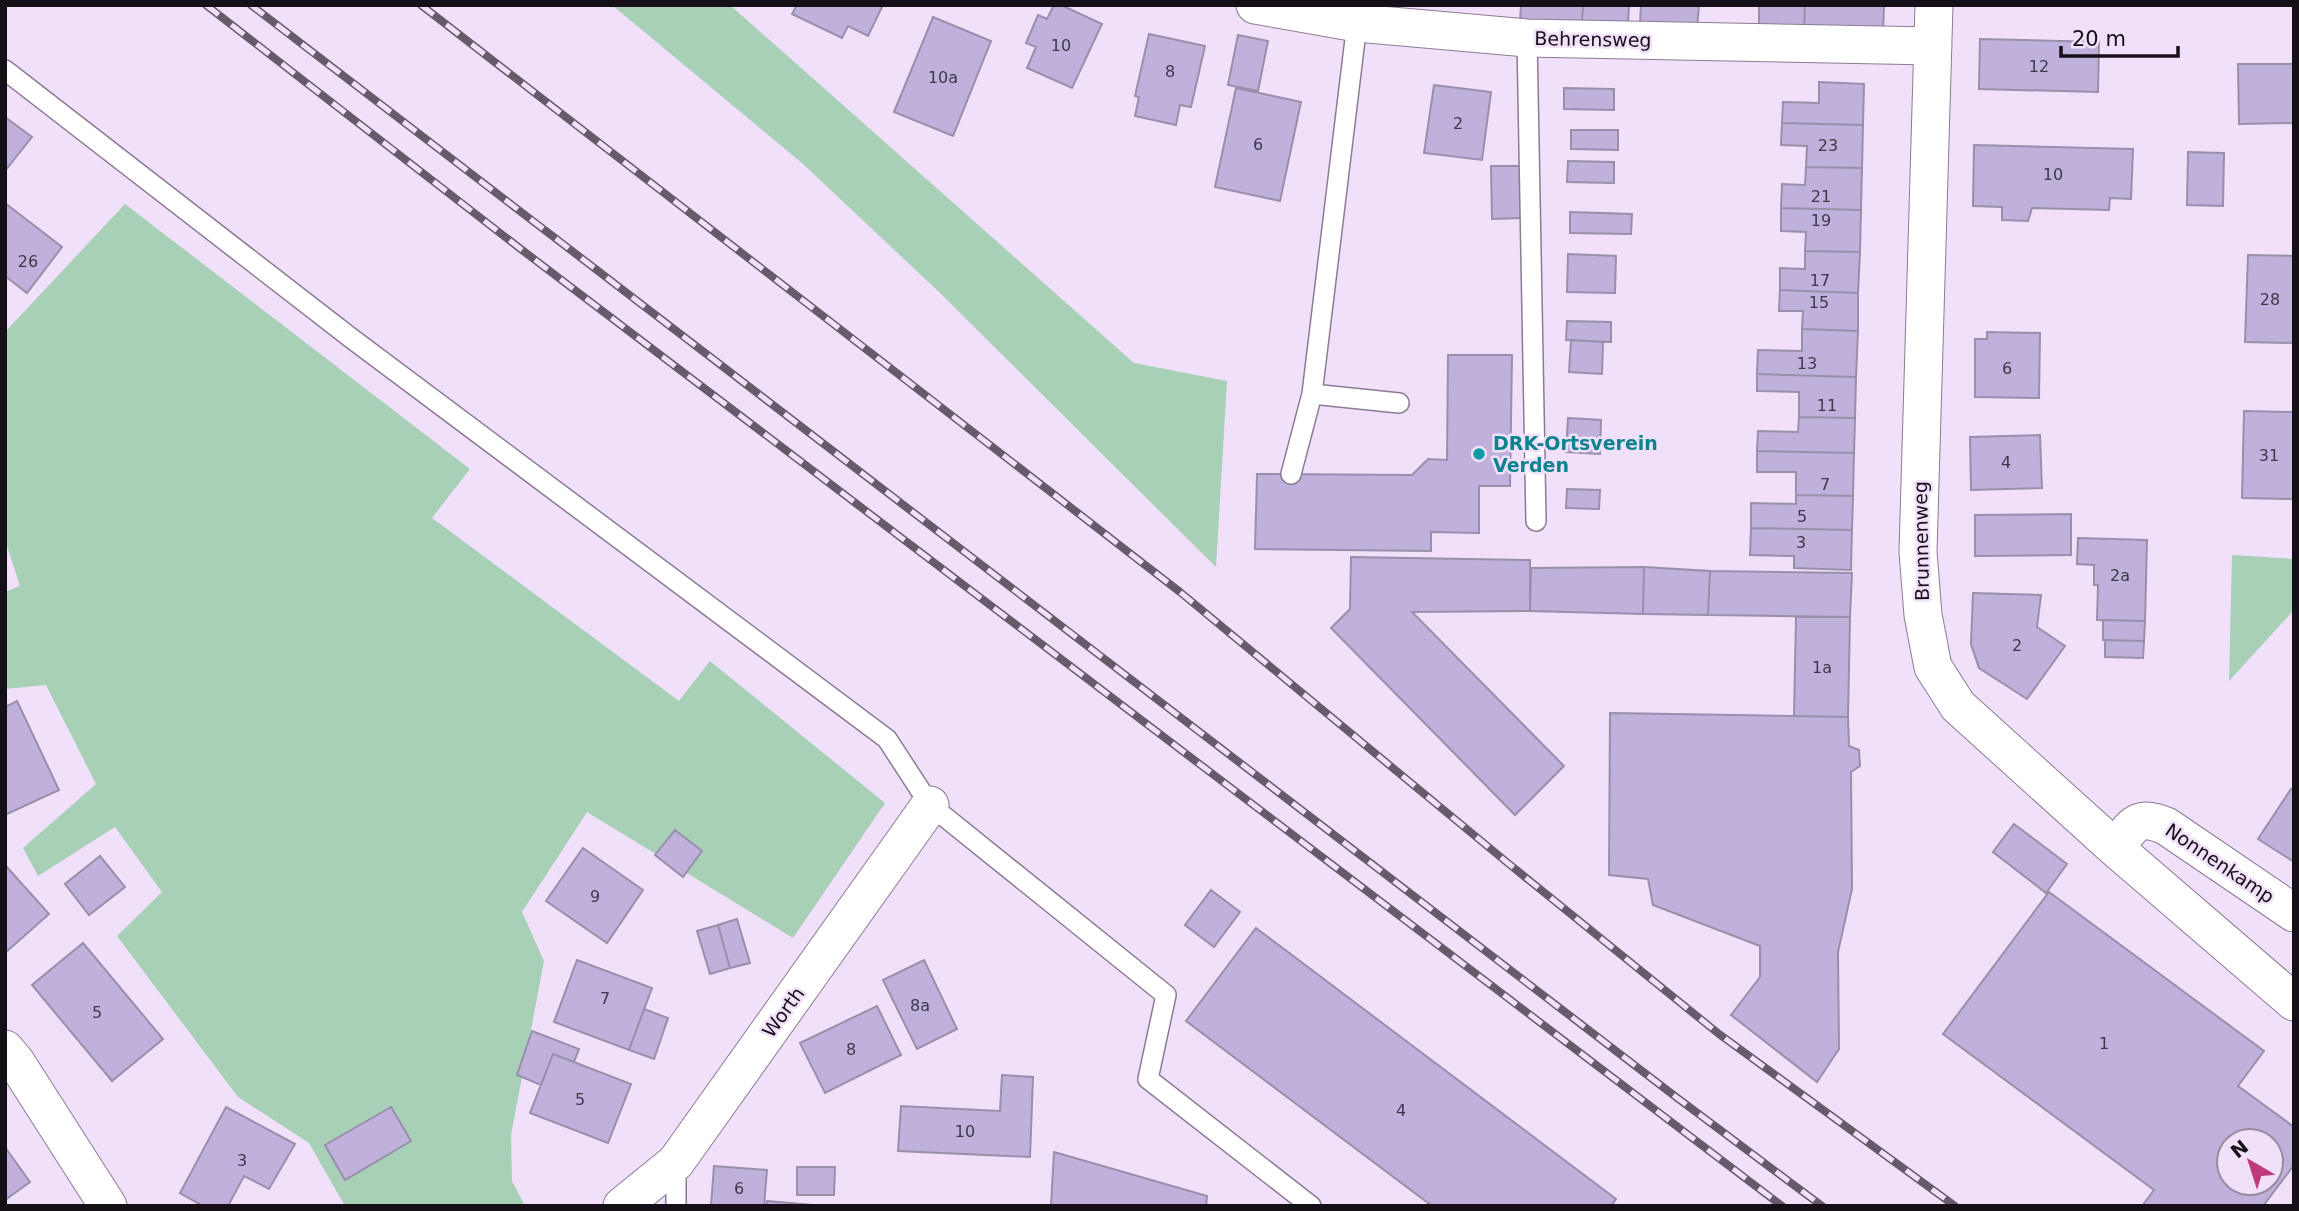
<svg xmlns="http://www.w3.org/2000/svg" width="2299" height="1211" font-family="'DejaVu Sans',sans-serif">
	<style>
		.green { fill: #a7d0b7 }
		.building { fill: #c0b0dc; stroke: #998faa; stroke-width: 2; fill-rule: evenodd }
		.lines { fill: none; stroke-linecap: round; stroke-linejoin: round }
		.lane-casing { stroke: #8b7b93; stroke-width: 22 }
		.street-casing { stroke: #8b7b93; stroke-width: 39 }
		.lane { stroke: #fff; stroke-width: 19 }
		.street { stroke: #fff; stroke-width: 37 }
		.rail-casing { stroke: #655b6a; stroke-width: 8 }
		.rail { stroke: #f1e0fa; stroke-width: 5; stroke-dasharray: 16; stroke-linecap: butt }
		.culture-dot { fill: #0f9aa8; stroke: #f1e0fa; stroke-width: 2.5 }
		.labels { text-anchor: middle; dominant-baseline: central; stroke-width: 5; stroke-linejoin: round; paint-order: stroke }
		.number-label { font-size: 16px; fill: #403749 }
		.street-label { font-size: 19px; fill: #150f18; stroke: #f1e0fa }
		.culture-label { font-size: 19px; font-weight: bold; fill: #0d838f; stroke: #f1e0fa; text-anchor: start }
	</style>
	<rect width="100%" height="100%" fill="#f1e0fa"/>
	<!-- green -->
	<path class="green" d="M612,5H730L1134,363L1227,381L1216,567L939,292L803,164Z
		M125,204L470,469L432,518L679,701L710,661L885,803L793,938L587,812L522,912L544,961L511,1135L512,1181L525,1206H345L309,1143L238,1097L117,936L162,892L115,827L38,876L23,848L96,784L46,685L5,689V592L20,586L5,540V332Z
		M2232,555L2294,559V610L2229,681Z"/>
	<!-- building -->
	<path class="building" d="M797,5H883L868,36L848,26L842,38L792,14Z
		M1054,5H1061L1102,24L1072,88L1027,68L1036,47L1026,43L1038,15L1047,19Z
		M1521,5H1583L1582,22L1520,21Z
		M1583,5H1629L1628,23L1582,22Z
		M1641,5H1699L1697,29L1640,24Z
		M1759,5H1805L1804,32L1759,31Z
		M1805,5H1884L1883,34L1804,32Z
		M933,17L991,41L953,136L894,112Z
		M1149,34L1205,46L1191,107L1180,105L1176,125L1135,116L1139,97L1135,96Z
		M1238,35L1268,41L1258,91L1228,85Z
		M1980,39L2099,42L2098,92L1979,89Z
		M2238,64H2294V123L2239,124Z
		M1819,82L1864,84L1863,125L1782,123L1783,102L1819,103Z
		M1434,85L1491,92L1482,160L1424,153Z
		M1236,88L1301,102L1280,201L1215,187Z
		M1564,88L1614,89V110L1564,109Z
		M5,117L32,137L5,171Z
		M1782,123L1863,125L1862,168L1806,167L1807,146L1781,145Z
		M1571,130H1618V150L1571,149Z
		M1974,145L2133,149L2131,199L2110,198L2109,210L2032,208L2028,221L2002,220V207L1973,206Z
		M2188,152L2224,153L2223,206L2187,205Z
		M1568,161L1614,162V183L1567,182Z
		M1491,166H1521V218L1492,219Z
		M1806,167L1862,168L1861,210L1781,208L1782,184L1805,185Z
		M5,203L62,247L27,293L5,276Z
		M1781,208L1861,210L1860,252L1805,251L1806,232L1781,231Z
		M1570,212L1632,214L1631,234L1570,233Z
		M1805,251L1860,252L1858,293L1780,290V268L1805,269Z
		M1568,254L1616,256L1615,293L1567,292Z
		M2248,255L2294,256V343L2245,342Z
		M1780,290L1858,293V331L1802,329L1803,311H1779Z
		M1567,321L1611,322V342L1566,340Z
		M1802,329L1858,331L1856,377L1757,374L1758,350L1802,351Z
		M1987,332L2040,333L2039,398L1975,397V339H1987Z
		M1571,340L1603,342L1602,374L1569,372Z
		M1448,355H1512L1510,486H1479V533L1431,532V551L1255,549L1257,474L1412,475L1428,459L1447,460Z
		M1757,374L1856,377L1855,418L1799,417V392L1757,391Z
		M2244,411L2294,412V499L2242,498Z
		M1799,417L1855,418L1854,453L1757,451L1758,431L1798,432Z
		M1568,418L1601,420L1600,454L1566,452Z
		M2040,435L2042,488L1971,490L1970,437Z
		M1757,451L1854,453L1853,496L1796,495V472H1757Z
		M1567,489L1600,490L1599,509L1566,508Z
		M1796,495L1853,496L1852,530L1751,528V503L1796,504Z
		M2071,514V555L1975,556V515Z
		M1751,528L1852,530L1851,570L1794,568V556L1750,555Z
		M2078,538L2147,540L2145,621L2097,620L2098,585H2094V565L2077,564Z
		M1351,557L1530,560V611L1412,612L1564,766L1515,815L1331,628L1350,609Z
		M1644,567L1710,571L1708,615L1643,614Z
		M1644,567L1643,614L1530,611L1531,568Z
		M1710,571L1852,573L1850,617L1708,615Z
		M1973,593L2041,595L2037,627L2065,646L2027,699L1979,668L1971,644Z
		M1796,617H1850L1848,717L1794,716Z
		M2103,620L2145,621L2144,641L2103,640Z
		M2105,640L2144,641L2143,658L2105,657Z
		M17,701L59,790L5,815V707Z
		M1610,713L1848,717L1849,746L1859,750L1860,766L1851,772L1852,889L1838,952L1839,1049L1817,1082L1731,1015L1760,977V946L1653,905L1648,879L1609,875Z
		M2291,789L2294,791V862L2258,839Z
		M2014,824L2067,864L2046,893L1993,852Z
		M675,830L702,851L683,877L655,855Z
		M583,848L643,890L607,943L546,901Z
		M100,856L125,887L89,915L65,884Z
		M5,865L49,914L5,953Z
		M1211,890L1240,912L1214,947L1185,925Z
		M2049,892L2264,1051L2238,1086L2294,1127V1165L2263,1206H2142L2154,1190L1943,1034ZM2229,1141H2271V1183H2229Z
		M737,919L750,963L730,968L718,925Z
		M718,925L730,968L710,974L697,931Z
		M1256,928L1616,1199L1611,1206H1432L1186,1021Z
		M83,943L163,1039L112,1081L32,985Z
		M577,960L652,988L629,1050L554,1022Z
		M924,960L957,1029L917,1049L883,980Z
		M877,1006L901,1055L825,1093L800,1043Z
		M644,1009L668,1018L654,1059L629,1050Z
		M532,1031L579,1049L574,1062L553,1054L541,1085L517,1075Z
		M553,1054L631,1084L608,1143L530,1113Z
		M1002,1075L1033,1077L1030,1157L898,1151L901,1106L1000,1111Z
		M226,1107L295,1144L269,1189L244,1176L228,1206H203L180,1193Z
		M391,1107L411,1141L345,1180L325,1145Z
		M5,1147L30,1182L5,1200Z
		M1054,1152L1207,1196L1206,1206H1051Z
		M714,1166L767,1170L764,1206H711Z
		M797,1167H835L834,1195H797Z
		M767,1201L824,1206H766Z"/>
	<g class="lines">
		<defs>
			<path id="lane" d="M1357,23L1312,394L1399,403
				M1527,38L1536,521
				M5,70L351,338L887,739L930,805L1166,995L1148,1079L1311,1206
				M1291,474L1312,394
				M676,1162V1206"/>
			<path id="street" d="M1255,5L1357,23L1527,38L1933,46
				M1934,5L1918,552L1923,615L1933,667L1958,706L2115,848L2294,1002
				M2115,848C2133,826 2136,813 2166,826L2294,913
				M5,1049L16,1062L108,1206
				M622,1206L676,1162L930,805"/>
		</defs>
		<!-- lane casing -->
		<use href="#lane" class="lane-casing"/>
		<!-- street casing -->
		<use href="#street" class="street-casing"/>
		<!-- lane -->
		<use href="#lane" class="lane"/>
		<!-- street -->
		<use href="#street" class="street"/>
		<defs>
			<path id="rail" d="M206,5L522,250L1782,1206
				M251,5L1676,1097L1822,1206
				M421,5L1180,592L1509,864L1719,1034L1955,1206"/>
		</defs>
		<!-- rail casing -->
		<use href="#rail" class="rail-casing"/>
		<!-- rail -->
		<use href="#rail" class="rail"/>
	</g>
	<!-- markers -->
	<circle class="culture-dot" cx="1479" cy="454" r="7"/>
	<g class="labels">
		<!-- number labels -->
		<g class="number-label">
			<text x="1061" y="45">10</text>
			<text x="2039" y="66">12</text>
			<text x="1170" y="71">8</text>
			<text x="943" y="77">10a</text>
			<text x="1458" y="123">2</text>
			<text x="1258" y="144">6</text>
			<text x="1828" y="145">23</text>
			<text x="2053" y="174">10</text>
			<text x="1821" y="196">21</text>
			<text x="1821" y="220">19</text>
			<text x="28" y="261">26</text>
			<text x="1820" y="280">17</text>
			<text x="2270" y="299">28</text>
			<text x="1819" y="302">15</text>
			<text x="1807" y="363">13</text>
			<text x="2007" y="368">6</text>
			<text x="1827" y="405">11</text>
			<text x="2269" y="455">31</text>
			<text x="2006" y="462">4</text>
			<text x="1825" y="484">7</text>
			<text x="1802" y="516">5</text>
			<text x="1801" y="542">3</text>
			<text x="2120" y="575">2a</text>
			<text x="2017" y="645">2</text>
			<text x="1822" y="667">1a</text>
			<text x="595" y="896">9</text>
			<text x="605" y="998">7</text>
			<text x="920" y="1005">8a</text>
			<text x="97" y="1012">5</text>
			<text x="2104" y="1043">1</text>
			<text x="851" y="1049">8</text>
			<text x="580" y="1099">5</text>
			<text x="1401" y="1110">4</text>
			<text x="965" y="1131">10</text>
			<text x="242" y="1160">3</text>
			<text x="739" y="1188">6</text>
		</g>
		<!-- street labels -->
		<g class="street-label">
			<text transform="translate(1593 39) rotate(1)">Behrensweg</text>
			<text transform="translate(1921 541) rotate(-91)">Brunnenweg</text>
			<text transform="translate(2220 863) rotate(34)">Nonnenkamp</text>
			<text transform="translate(783 1012) rotate(-54)">Worth</text>
		</g>
		<!-- culture labels -->
		<g class="culture-label">
			<text x="1493" y="443">DRK-Ortsverein<tspan x="1493" dy="22">Verden</tspan></text>
		</g>
	</g>
	<!-- border -->
	<rect width="2299" height="1211" fill="none" stroke="#150f18" stroke-width="14"/>
	<!-- north arrow -->
	<g transform="translate(2250 1162) rotate(321)"><circle r="33" fill="#f1e0fa" stroke="#998ca0" stroke-width="2"/>
	<path d="M0-5L12 26L0 18L-12 26Z" fill="#bf3a7c"/>
	<text y="-10" font-size="19" font-weight="bold" text-anchor="middle" fill="#150f18">N</text>
	</g>
	<!-- scale -->
	<path d="M2061 46v10h117v-10" fill="none" stroke="#150f18" stroke-width="3.5"/>
	<text x="2072" y="46" font-size="21" fill="#150f18" stroke="#f1e0fa" stroke-width="5" paint-order="stroke">20 m</text>
</svg>
